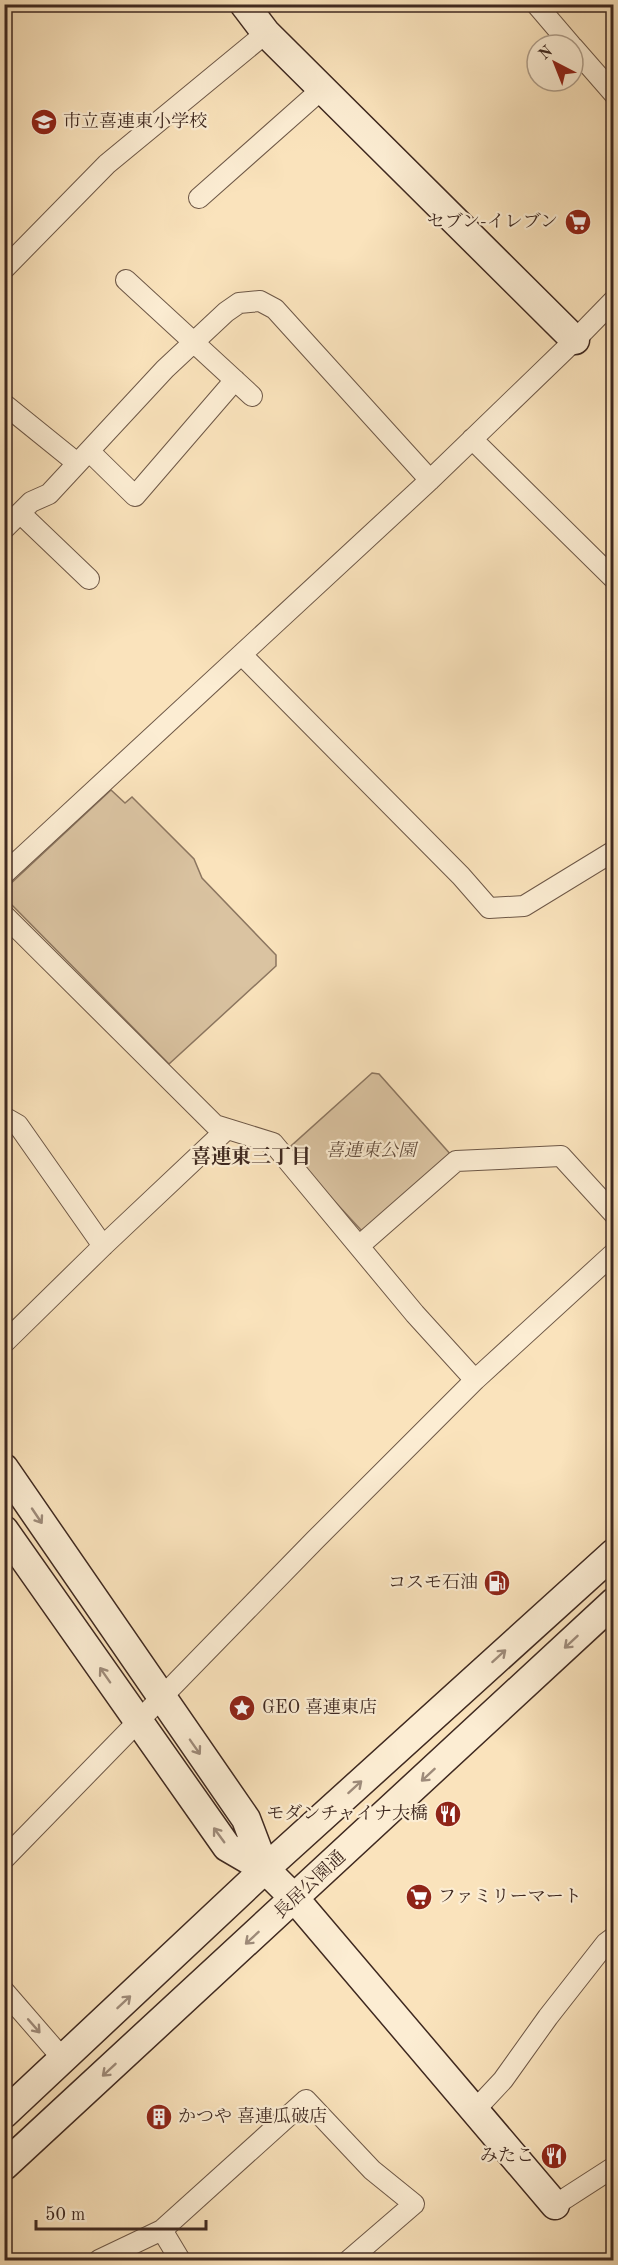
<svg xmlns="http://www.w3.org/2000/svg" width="618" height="2265" font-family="'Old Standard TT','Noto Serif JP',serif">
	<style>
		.green { fill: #dac3a1; stroke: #8c7660; stroke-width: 1.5 }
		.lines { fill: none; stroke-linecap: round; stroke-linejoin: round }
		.street-casing { stroke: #6e5847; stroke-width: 22 }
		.secondary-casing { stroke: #3f2920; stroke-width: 31 }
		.street { stroke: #fcedd3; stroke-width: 20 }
		.secondary { stroke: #fcedd3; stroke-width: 28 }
		.oneway { stroke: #9e8b7a }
		.labels { text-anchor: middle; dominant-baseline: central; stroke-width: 4.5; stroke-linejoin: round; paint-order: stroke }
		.poi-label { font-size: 18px; fill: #3f2920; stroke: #fcedd3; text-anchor: start }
		.park-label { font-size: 18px; font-style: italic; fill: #665040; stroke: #fcedd3 }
		.street-label { font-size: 18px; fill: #3f2920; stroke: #fcedd3 }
		.neighbourhood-label { font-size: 20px; font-weight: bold; fill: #3f2920; stroke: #fcedd3 }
	</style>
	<rect width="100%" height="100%" fill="#fae3bc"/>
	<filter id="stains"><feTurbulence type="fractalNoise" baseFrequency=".00333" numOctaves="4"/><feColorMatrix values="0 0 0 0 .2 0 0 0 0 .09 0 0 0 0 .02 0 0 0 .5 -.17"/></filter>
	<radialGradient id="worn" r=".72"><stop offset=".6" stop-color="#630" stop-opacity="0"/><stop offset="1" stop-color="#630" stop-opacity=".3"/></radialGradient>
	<!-- green -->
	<path class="green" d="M111,790L125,803L132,797L194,859L202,878L276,955V966L169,1064L6,899L7,887Z
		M372,1073L379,1074L452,1156L368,1230H361L290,1153L291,1146Z"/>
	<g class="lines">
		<defs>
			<path id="street" d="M536,4L571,45
				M573,47L614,94
				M199,198L322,89
				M4,269L107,164L266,33
				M126,280L252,396
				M4,404L77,463
				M472,439L614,579
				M89,451L135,496L235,380
				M20,513L89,579
				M4,529L31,502L49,494L165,369L226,312L239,303L260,301L275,309L430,480
				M242,655L461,876L489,908L524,906L614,851
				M4,874L430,480L575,340L614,300
				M4,915L215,1125L273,1143L415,1314L475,1380
				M4,1117L18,1125L103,1246
				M359,1246L456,1161L561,1156L614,1214
				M4,1343L103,1246L226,1130
				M4,1859L315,1540L475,1380L614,1253
				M4,1991L63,2059
				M474,2111L503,2080L548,2017L606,1943L614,1937
				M555,2205L614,2167
				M162,2230L180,2260
				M99,2260L162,2230L306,2100L372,2170L414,2204L349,2260"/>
			<path id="secondary" d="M244,4L266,33L575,340
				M4,1468L246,1819L265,1869
				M4,1530L227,1847L265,1869L295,1899L555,2205
				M4,2114L265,1869L614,1553
				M4,2166L614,1602"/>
		</defs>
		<!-- street casing -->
		<use href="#street" class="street-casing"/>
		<!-- secondary casing -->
		<use href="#secondary" class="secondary-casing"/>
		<!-- street -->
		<use href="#street" class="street"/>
		<!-- secondary -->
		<use href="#secondary" class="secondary"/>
	</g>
	<!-- one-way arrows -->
	<defs><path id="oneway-shaft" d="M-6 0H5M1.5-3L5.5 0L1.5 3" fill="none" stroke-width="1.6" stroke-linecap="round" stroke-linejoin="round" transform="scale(1.5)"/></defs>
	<g class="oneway">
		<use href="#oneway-shaft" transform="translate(37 1516) rotate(56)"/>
		<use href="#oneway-shaft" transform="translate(571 1642) rotate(137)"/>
		<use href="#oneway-shaft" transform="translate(499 1656) rotate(-42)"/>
		<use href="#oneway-shaft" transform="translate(105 1675) rotate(-125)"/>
		<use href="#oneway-shaft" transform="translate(195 1747) rotate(55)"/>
		<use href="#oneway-shaft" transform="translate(428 1775) rotate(137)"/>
		<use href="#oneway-shaft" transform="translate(355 1787) rotate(-42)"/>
		<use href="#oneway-shaft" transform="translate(219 1835) rotate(-126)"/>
		<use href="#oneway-shaft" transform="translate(252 1938) rotate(137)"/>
		<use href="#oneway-shaft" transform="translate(124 2002) rotate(-43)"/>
		<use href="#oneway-shaft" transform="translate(34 2026) rotate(49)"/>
		<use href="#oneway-shaft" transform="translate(109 2070) rotate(137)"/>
	</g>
	<!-- icons -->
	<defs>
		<symbol id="school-disc" viewBox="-11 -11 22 22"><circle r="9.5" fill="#8f2418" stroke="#fcedd3"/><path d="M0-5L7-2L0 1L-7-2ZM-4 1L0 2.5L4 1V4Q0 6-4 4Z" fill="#fff"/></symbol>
		<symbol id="supermarket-disc" viewBox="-11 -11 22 22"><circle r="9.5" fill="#8f2418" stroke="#fcedd3"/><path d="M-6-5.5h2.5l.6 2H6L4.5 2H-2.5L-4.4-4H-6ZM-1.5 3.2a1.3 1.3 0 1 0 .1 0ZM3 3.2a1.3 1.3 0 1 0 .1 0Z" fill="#fff"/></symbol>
		<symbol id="fuel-disc" viewBox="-11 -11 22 22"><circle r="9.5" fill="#8f2418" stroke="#fcedd3"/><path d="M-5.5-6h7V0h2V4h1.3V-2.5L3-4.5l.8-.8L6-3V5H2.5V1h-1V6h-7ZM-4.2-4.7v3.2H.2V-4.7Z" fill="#fff"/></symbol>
		<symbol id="sight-disc" viewBox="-11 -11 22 22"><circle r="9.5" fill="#8f2418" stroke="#fcedd3"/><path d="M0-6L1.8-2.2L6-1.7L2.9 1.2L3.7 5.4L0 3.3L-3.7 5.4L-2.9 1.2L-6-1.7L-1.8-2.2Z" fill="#fff"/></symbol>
		<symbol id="restaurant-disc" viewBox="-11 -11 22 22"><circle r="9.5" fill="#8f2418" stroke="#fcedd3"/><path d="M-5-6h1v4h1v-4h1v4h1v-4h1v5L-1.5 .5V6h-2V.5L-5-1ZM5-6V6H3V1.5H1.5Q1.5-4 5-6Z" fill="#fff"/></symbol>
		<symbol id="building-disc" viewBox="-11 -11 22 22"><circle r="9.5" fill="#8f2418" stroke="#fcedd3"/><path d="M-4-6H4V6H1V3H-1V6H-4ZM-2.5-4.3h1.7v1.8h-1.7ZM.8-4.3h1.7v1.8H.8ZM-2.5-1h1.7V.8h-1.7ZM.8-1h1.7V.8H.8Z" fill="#fff"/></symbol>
	</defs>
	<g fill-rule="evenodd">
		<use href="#school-disc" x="29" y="107" width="30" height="30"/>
		<use href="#supermarket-disc" x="563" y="207" width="30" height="30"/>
		<use href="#fuel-disc" x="482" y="1568" width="30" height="30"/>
		<use href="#sight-disc" x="227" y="1693" width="30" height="30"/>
		<use href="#restaurant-disc" x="433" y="1799" width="30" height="30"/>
		<use href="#supermarket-disc" x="404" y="1882" width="30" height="30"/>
		<use href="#building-disc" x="144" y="2102" width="30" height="30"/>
		<use href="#restaurant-disc" x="539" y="2141" width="30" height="30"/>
	</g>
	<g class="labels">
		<!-- poi labels -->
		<g class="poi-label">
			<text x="63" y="122">市立喜連東小学校</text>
			<text x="558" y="222" text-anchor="end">セブン-イレブン</text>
			<text x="478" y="1583" text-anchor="end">コスモ石油</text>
			<text x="262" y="1708">GEO 喜連東店</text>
			<text x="428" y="1814" text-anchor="end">モダンチャイナ大橋</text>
			<text x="438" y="1897">ファミリーマート</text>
			<text x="178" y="2117">かつや 喜連瓜破店</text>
			<text x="534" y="2156" text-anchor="end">みたこ</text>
		</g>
		<!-- park labels -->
		<g class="park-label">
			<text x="371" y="1151">喜連東公園</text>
		</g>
		<!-- street labels -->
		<g class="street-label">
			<text transform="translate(310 1885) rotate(-43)">長居公園通</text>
		</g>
		<!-- neighbourhood labels -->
		<g class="neighbourhood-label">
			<text x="251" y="1158">喜連東三丁目</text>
		</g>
	</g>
	<!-- margin -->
	<rect width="618" height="2265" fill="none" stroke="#fae3bc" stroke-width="24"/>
	<rect x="6" y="6" width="606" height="2253" fill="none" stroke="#3f2920" stroke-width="3"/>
	<rect x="12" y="12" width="594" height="2241" fill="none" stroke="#3f2920" stroke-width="1.5"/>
	<!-- north arrow -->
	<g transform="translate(555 63) rotate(318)"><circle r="28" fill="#fcedd3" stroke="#b09f8b" stroke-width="1.5"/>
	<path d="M0-4.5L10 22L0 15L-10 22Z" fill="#8f2418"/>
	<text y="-9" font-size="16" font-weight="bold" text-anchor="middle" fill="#3f2920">N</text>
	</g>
	<!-- scale -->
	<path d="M36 2220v9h170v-9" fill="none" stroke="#3f2920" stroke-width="3"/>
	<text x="45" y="2220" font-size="18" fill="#3f2920" stroke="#fcedd3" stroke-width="4.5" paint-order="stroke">50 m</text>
	<rect width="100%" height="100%" filter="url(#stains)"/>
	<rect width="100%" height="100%" fill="url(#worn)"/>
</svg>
